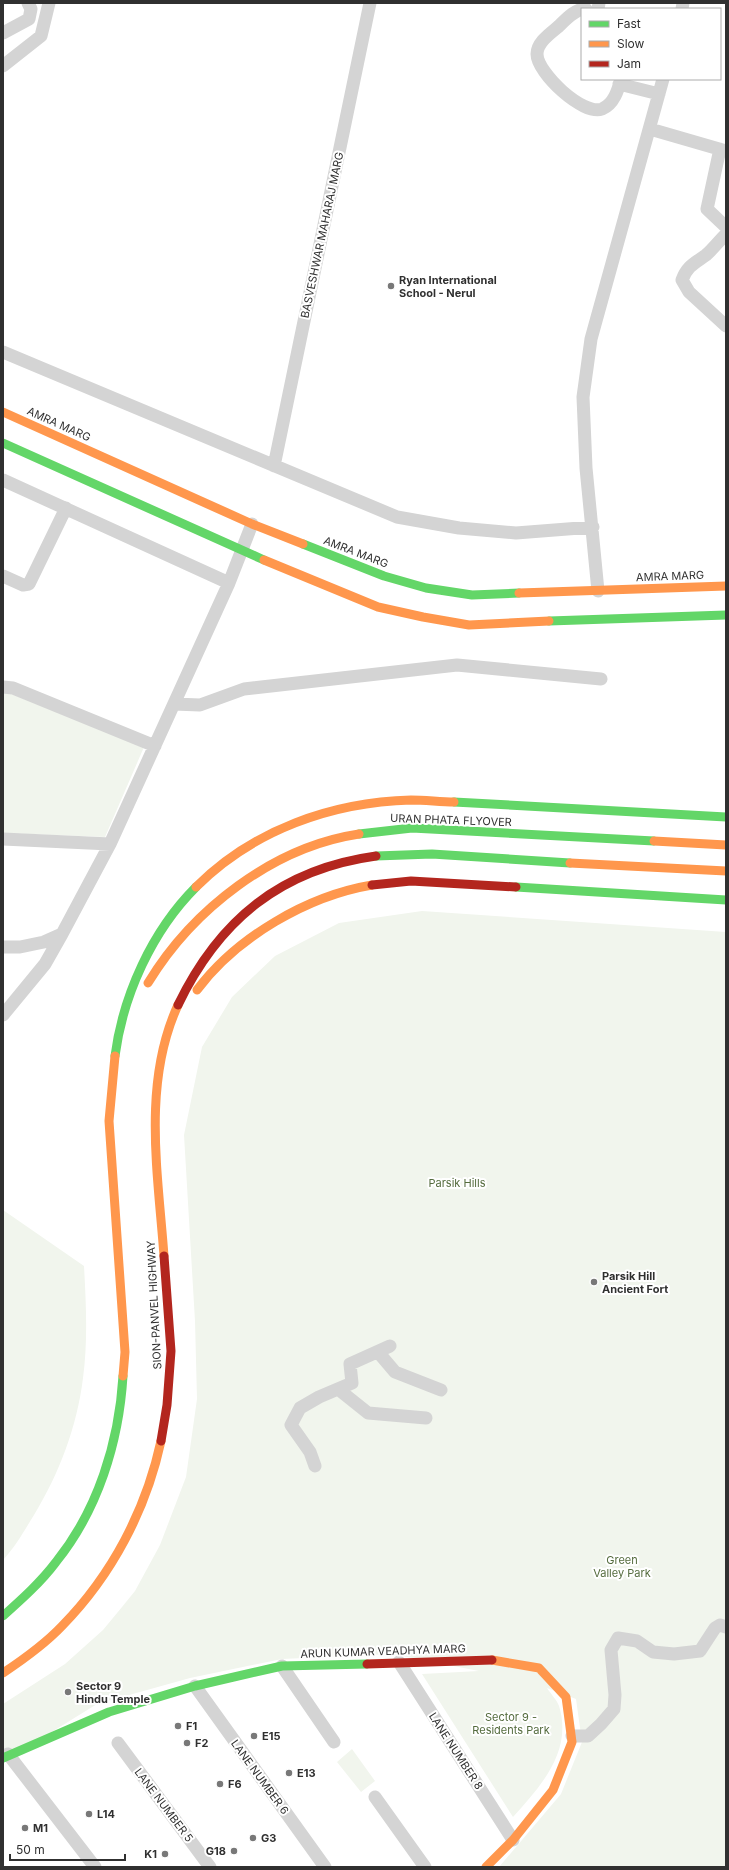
<svg xmlns="http://www.w3.org/2000/svg" width="729" height="1870" font-family="Inter,sans-serif">
	<style>
		.green { fill: #f1f5ed }
		.lines { fill: none; stroke-linecap: round; stroke-linejoin: round }
		.street { stroke: #d4d4d4; stroke-width: 13 }
		.fast { stroke: #63d668; stroke-width: 9 }
		.slow { stroke: #ff974d; stroke-width: 9 }
		.jam { stroke: #b3261e; stroke-width: 9 }
		.poi-dot { fill: #787878; stroke: #fff; stroke-width: 1.5 }
		.labels { text-anchor: middle; dominant-baseline: central; stroke-width: 4; stroke-linejoin: round; paint-order: stroke }
		.street-label { font-size: 11px; fill: #303030; stroke: #fff }
		.poi-label { font-size: 11px; font-weight: bold; fill: #303030; stroke: #fff; text-anchor: start }
		.park-label { font-size: 11px; fill: #546b3d; stroke: #fff }
	</style>
	<rect width="100%" height="100%" fill="#fff"/>
	<!-- green -->
	<path class="green" d="M4,691L144,747L105,837L3,833Z
		M422,911L726,932V1867H499L561,1794L582,1742L576,1699L547,1688C550,1693 557,1700 559,1706C573,1751 541,1786 513,1817L422,1674L479,1671L392,1654L282,1659L190,1678L97,1704L3,1762V1704L65,1664L103,1630L122,1607L135,1591L160,1545L186,1477L197,1399L195,1321L184,1135L202,1047L232,997L275,956L339,923Z
		M3,1210L84,1266C86,1303 88,1341 83,1378C77,1427 59,1474 34,1515C24,1531 16,1546 3,1560V1473L20,1480L3,1473Z
		M352,1749L375,1781L361,1792L337,1762Z"/>
	<g class="lines">
		<!-- street -->
		<path class="street" d="M586,9C576,8 566,19 559,26C551,33 537,42 537,54C537,73 583,116 602,109C614,104 618,90 621,79
			M598,9L599,3
			M682,9L683,3
			M3,33L29,19L31,9L28,3
			M3,66L41,36L49,3
			M619,84L659,94
			M650,129L726,151
			M720,149L707,209L726,227
			M726,234C719,241 713,249 706,255C695,263 687,266 682,280L689,292L726,326
			M3,352L397,517L459,528L516,533L593,527
			M274,466L370,3
			M3,480L229,583
			M3,576L23,585L29,584L66,508
			M598,591L586,468L583,397L591,339L663,79
			M3,687L13,688L155,746
			M174,704L200,705L244,689L457,665L601,679
			M3,839L110,844
			M3,947H20L44,942L62,934L110,844L229,583L252,524
			M3,1015L45,964L62,934
			M378,1352L395,1372L441,1390
			M338,1389L368,1413L426,1418
			M315,1466L310,1452L291,1425L300,1408L319,1397L352,1383L350,1364L390,1346
			M399,1662L513,1840
			M282,1666L334,1742
			M195,1686L325,1867
			M572,1736H588L601,1724L614,1709L615,1695L611,1650L618,1638L637,1641L653,1652L674,1654L700,1651L715,1628L720,1625L726,1627
			M118,1743L210,1867
			M8,1754L95,1867
			M375,1797L425,1867"/>
		<!-- fast -->
		<path class="fast" d="M3,443L264,560
			M303,544L384,576L426,588L472,595L519,593
			M549,621L726,615
			M454,802L726,817
			M359,834L412,828L654,841
			M376,856L432,854L570,863
			M516,887L726,900
			M115,1056C123,995 152,931 196,887
			M3,1616C22,1599 41,1582 56,1562C98,1510 119,1442 123,1376
			M3,1758L109,1712L195,1686L282,1666L367,1664"/>
		<!-- slow -->
		<path class="slow" d="M3,412L252,524L303,544
			M264,560L378,607L423,617L469,625L549,621
			M519,593L726,586
			M654,841L726,845
			M570,863L726,871
			M196,887C253,830 332,802 411,800C426,800 440,802 454,802
			M148,983C193,909 273,847 359,834
			M197,990C237,937 307,896 372,885
			M115,1056L109,1121L125,1352L123,1376
			M164,1256C158,1173 142,1083 178,1005
			M3,1673C24,1659 45,1644 62,1626C112,1575 146,1510 161,1441
			M486,1867L513,1840L553,1790L572,1742L566,1697L539,1668L492,1660"/>
		<!-- jam -->
		<path class="jam" d="M372,885L411,881L516,887
			M178,1005C219,920 281,869 376,856
			M161,1441L167,1405L171,1351L164,1256
			M367,1664L492,1660"/>
	</g>
	<!-- markers -->
	<g class="poi-dot">
		<circle cx="391" cy="286" r="4"/>
		<circle cx="594" cy="1282" r="4"/>
		<circle cx="68" cy="1692" r="4"/>
		<circle cx="178" cy="1726" r="4"/>
		<circle cx="254" cy="1736" r="4"/>
		<circle cx="187" cy="1743" r="4"/>
		<circle cx="289" cy="1773" r="4"/>
		<circle cx="220" cy="1784" r="4"/>
		<circle cx="89" cy="1814" r="4"/>
		<circle cx="25" cy="1828" r="4"/>
		<circle cx="253" cy="1838" r="4"/>
		<circle cx="234" cy="1851" r="4"/>
		<circle cx="165" cy="1854" r="4"/>
	</g>
	<g class="labels">
		<!-- street labels -->
		<g class="street-label">
			<text transform="translate(322 235) rotate(-78)">BASVESHWAR MAHARAJ MARG</text>
			<text transform="translate(59 424) rotate(24)">AMRA MARG</text>
			<text transform="translate(356 552) rotate(21)">AMRA MARG</text>
			<text transform="translate(670 576) rotate(-2)">AMRA MARG</text>
			<text transform="translate(451 820) rotate(2)">URAN PHATA FLYOVER</text>
			<text transform="translate(154 1305) rotate(-93)">SION-PANVEL HIGHWAY</text>
			<text transform="translate(383 1651) rotate(-2)">ARUN KUMAR VEADHYA MARG</text>
			<text transform="translate(456 1751) rotate(57)">LANE NUMBER 8</text>
			<text transform="translate(260 1777) rotate(54)">LANE NUMBER 6</text>
			<text transform="translate(164 1805) rotate(53)">LANE NUMBER 5</text>
		</g>
		<!-- poi labels -->
		<g class="poi-label">
			<text x="399" y="280">Ryan International<tspan x="399" dy="13">School - Nerul</tspan></text>
			<text x="602" y="1276">Parsik Hill<tspan x="602" dy="13">Ancient Fort</tspan></text>
			<text x="76" y="1686">Sector 9<tspan x="76" dy="13">Hindu Temple</tspan></text>
			<text x="186" y="1726">F1</text>
			<text x="262" y="1736">E15</text>
			<text x="195" y="1743">F2</text>
			<text x="297" y="1773">E13</text>
			<text x="228" y="1784">F6</text>
			<text x="97" y="1814">L14</text>
			<text x="33" y="1828">M1</text>
			<text x="261" y="1838">G3</text>
			<text x="226" y="1851" text-anchor="end">G18</text>
			<text x="157" y="1854" text-anchor="end">K1</text>
		</g>
		<!-- park labels -->
		<g class="park-label">
			<text x="457" y="1183">Parsik Hills</text>
			<text x="622" y="1560">Green<tspan x="622" dy="13">Valley Park</tspan></text>
			<text x="511" y="1717">Sector 9 -<tspan x="511" dy="13">Residents Park</tspan></text>
		</g>
	</g>
	<!-- border -->
	<rect width="729" height="1870" fill="none" stroke="#303030" stroke-width="8"/>
	<!-- legend -->
	<rect x="581" y="8" width="140" height="72" fill="#ffffff" stroke="#acacac"/>
	<rect x="589" y="21" width="20" height="6" fill="#63d668" stroke="#acacac"/>
	<text x="617" y="28" font-size="12" fill="#303030">Fast</text>
	<rect x="589" y="41" width="20" height="6" fill="#ff974d" stroke="#acacac"/>
	<text x="617" y="48" font-size="12" fill="#303030">Slow</text>
	<rect x="589" y="61" width="20" height="6" fill="#b3261e" stroke="#acacac"/>
	<text x="617" y="68" font-size="12" fill="#303030">Jam</text>
	<!-- scale -->
	<path d="M10 1854v6h115v-6" fill="none" stroke="#303030" stroke-width="2"/>
	<text x="16" y="1854" font-size="12" fill="#303030" stroke="#ffffff" stroke-width="3" paint-order="stroke">50 m</text>
</svg>
